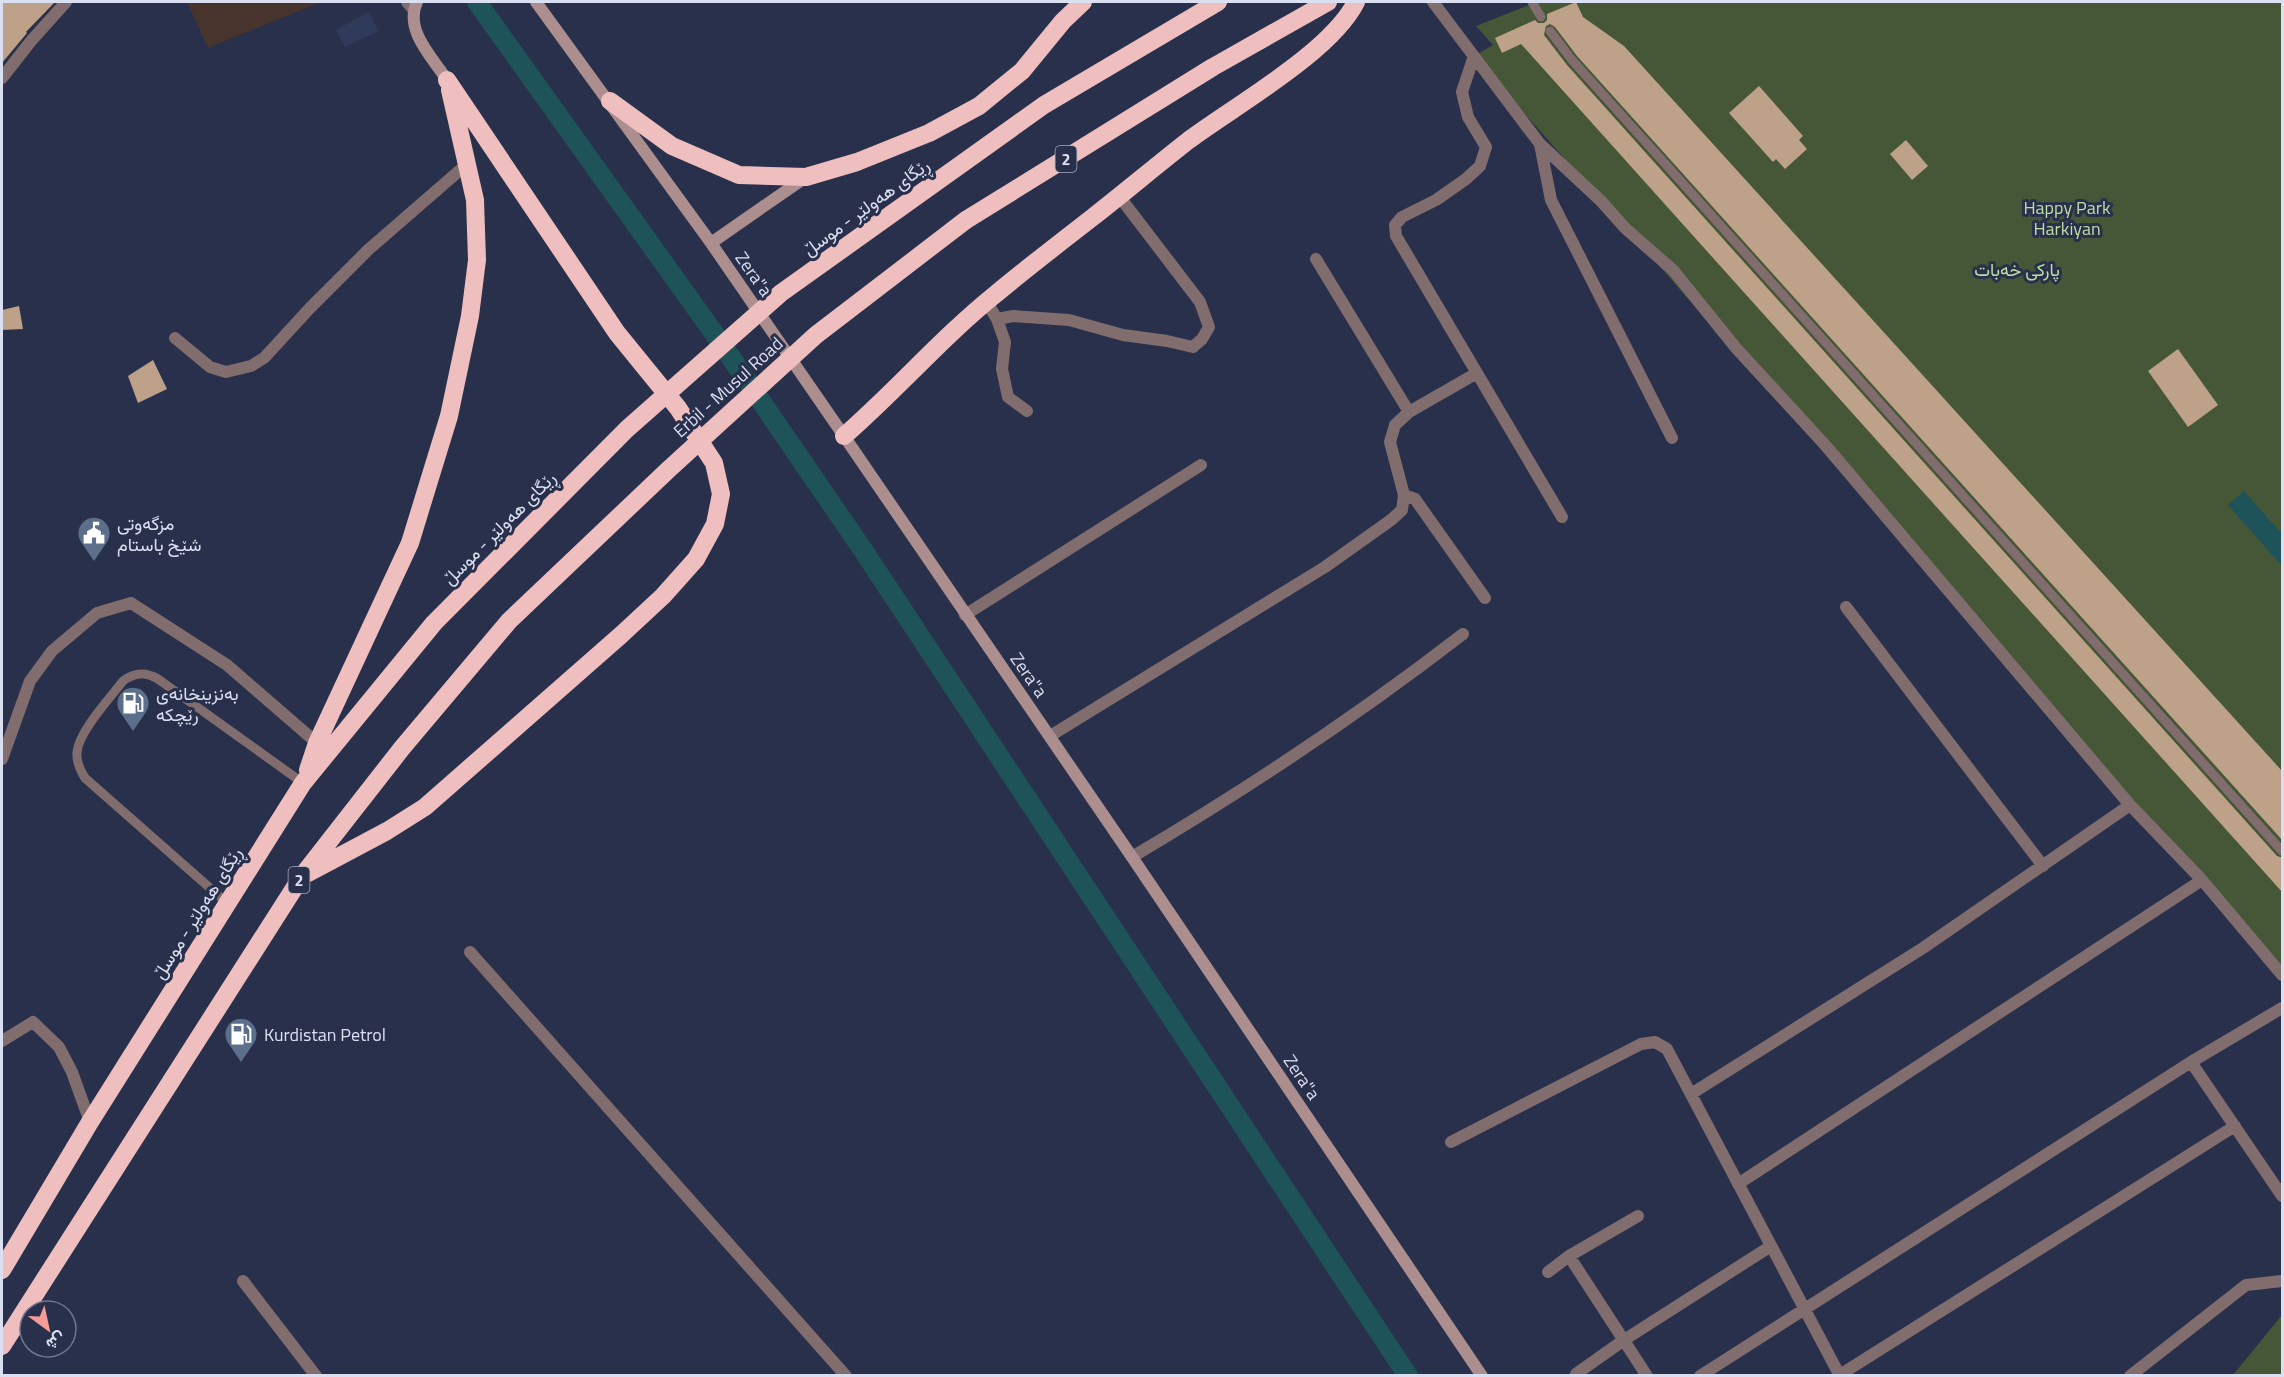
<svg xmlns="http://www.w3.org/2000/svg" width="2284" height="1377" font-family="'Titillium Web',Vazirmatn,sans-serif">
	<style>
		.built { fill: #303a5a }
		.education { fill: #47352d }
		.green { fill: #465737 }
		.water { fill: #1d5359 }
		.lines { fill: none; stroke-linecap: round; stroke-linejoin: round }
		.canal { stroke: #1d5359; stroke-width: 20 }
		.building { fill: #bda188 }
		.lane { stroke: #816d6d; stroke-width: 9 }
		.street { stroke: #816d6d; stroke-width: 12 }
		.secondary { stroke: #ad8e8e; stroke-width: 12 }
		.highway { stroke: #efbebe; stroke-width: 18 }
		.labels { text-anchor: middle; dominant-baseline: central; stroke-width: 6; stroke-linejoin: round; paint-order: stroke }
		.shield { fill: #29304b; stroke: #a5abbf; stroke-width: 1.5 }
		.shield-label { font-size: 16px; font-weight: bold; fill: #dae0f1 }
		.street-label { font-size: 18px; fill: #dae0f1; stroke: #29304b }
		.park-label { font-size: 18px; fill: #bedea2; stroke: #29304b }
		.poi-label { font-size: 18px; fill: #dae0f1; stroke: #29304b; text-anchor: start }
	</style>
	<rect width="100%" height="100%" fill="#29304b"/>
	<!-- built -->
	<path class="built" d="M368,12L379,31L345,47L336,30Z"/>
	<!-- education -->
	<path class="education" d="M187,2H321L208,48Z"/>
	<!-- green -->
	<path class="green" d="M1537,2H2282V972L1474,56L1493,45L1476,26Z
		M2282,1315V1375H2233Z"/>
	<!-- water -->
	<path class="water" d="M2244,491L2282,534V566L2228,505Z"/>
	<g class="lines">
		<!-- canal -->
		<path class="canal" d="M477,2L721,343L863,550L1408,1376"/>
	</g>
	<!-- building -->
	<path class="building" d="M2,2H55L26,32L27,33L2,63Z
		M1576,2L1583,17L1624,46L2283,772V841L1577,56L1555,27L1550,24L1546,26L1544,35L1567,65L2277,856L2283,858V893L1521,44L1502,53L1495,38L1535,20L1538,23H1544L1547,20V14Z
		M1759,86L1803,136L1799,140L1807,149L1785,169L1776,159L1773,162L1729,113Z
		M1906,140L1928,166L1912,180L1890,154Z
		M19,306L23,329L2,330V310Z
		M2178,349L2218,405L2188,427L2148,371Z
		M153,360L167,389L138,403L128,376Z"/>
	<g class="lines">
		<!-- lane -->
		<path class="lane" d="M1532,2L1541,17
			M1550,31L1572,60L2282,851
			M227,903L85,778C80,770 76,762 77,752C79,731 110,698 123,681C135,672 146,672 158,679L303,783"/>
		<!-- street -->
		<path class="street" d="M407,2L413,9
			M1433,2L1540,144L1601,201L1625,228L1673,270L1736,348L1826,446L2130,805L2202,880L2282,975
			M1474,56L1462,92L1468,117L1486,147L1480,166L1466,179L1436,200L1402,217L1395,225L1396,236L1562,517
			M2,78L31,41L66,2
			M1540,144L1551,200L1672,438
			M1316,259L1409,412
			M986,301L997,319L1005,342L1002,369L1008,397L1027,411
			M997,319L1013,316L1069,320L1123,335L1167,341L1193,347L1202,339L1209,327L1200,302L1119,196
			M175,338L210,367L226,372L251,366L264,358L310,308L368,250L467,164
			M1404,495L1415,499L1485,598
			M1846,607L2043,866
			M965,615L1201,465
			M1050,736L1325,567L1391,520L1402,510L1404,495L1390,442L1395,425L1409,412L1477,373
			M2,759L30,681L52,651L97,613L131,603L227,665L317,743
			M1132,857C1247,789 1357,716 1463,634
			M470,952L846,1376
			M2,1041L33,1022L59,1047L72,1072L90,1122
			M2191,1062L2282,1196
			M1691,1094L1923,948L2130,805
			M1451,1142L1641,1044L1655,1042L1667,1049L1840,1376
			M1738,1184L2202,880
			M1569,1256L1647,1376
			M1548,1272L1569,1256L1638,1216
			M243,1281L316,1376
			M1576,1374L1624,1340L1771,1246
			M1700,1376L2191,1062L2282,1008
			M1838,1376L2235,1126
			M2130,1376L2246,1285L2282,1281"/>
		<!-- secondary -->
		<path class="secondary" d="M417,2C404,30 432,57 447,80
			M536,2L711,243L844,436L1132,857L1482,1376
			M711,243L806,177"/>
		<!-- highway -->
		<path class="highway" d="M610,101L672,146L739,175L806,177L857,162L929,133L979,106L1022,71L1063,21L1083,2
			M844,436C897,390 942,337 997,293C1028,267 1061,242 1093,217C1125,192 1157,165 1189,140C1236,105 1331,52 1356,2
			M308,770L317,743L410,543L449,416L470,316L477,260L475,200L450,90
			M308,873L387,831L425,807L621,635L663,596L696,559L715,524L721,494L714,463L678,408L617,333L447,80
			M2,1270L90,1122L303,783L434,623L627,429L781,293L1044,105L1218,2
			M2,1346L302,876L402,748L509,621L668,470L816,335L966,220L1213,67L1328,2"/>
	</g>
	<!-- icons -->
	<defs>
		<symbol id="civic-pin" viewBox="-11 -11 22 30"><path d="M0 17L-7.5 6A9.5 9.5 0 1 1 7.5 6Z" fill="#5c6f8a" stroke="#29304b"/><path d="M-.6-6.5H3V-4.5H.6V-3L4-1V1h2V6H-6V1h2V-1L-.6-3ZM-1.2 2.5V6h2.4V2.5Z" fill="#fff"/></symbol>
		<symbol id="fuel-pin" viewBox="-11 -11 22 30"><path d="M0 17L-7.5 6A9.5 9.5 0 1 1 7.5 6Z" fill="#5c6f8a" stroke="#29304b"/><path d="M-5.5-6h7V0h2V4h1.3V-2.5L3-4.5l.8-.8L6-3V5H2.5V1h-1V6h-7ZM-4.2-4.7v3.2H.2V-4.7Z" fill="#fff"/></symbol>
	</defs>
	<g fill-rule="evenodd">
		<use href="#civic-pin" x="75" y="514" width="38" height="52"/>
		<use href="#fuel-pin" x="114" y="684" width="38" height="52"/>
		<use href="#fuel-pin" x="222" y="1015" width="38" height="52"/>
	</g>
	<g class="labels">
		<!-- shield labels -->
		<g class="shield">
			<rect x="1055.5" y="146" width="21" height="26" rx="4.5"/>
			<rect x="288.5" y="867" width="21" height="26" rx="4.5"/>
		</g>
		<g class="shield-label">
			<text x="1066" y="159">2</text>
			<text x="299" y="880">2</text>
		</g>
		<!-- street labels -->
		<g class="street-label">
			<text transform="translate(866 207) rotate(-36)">ڕێگای هەولێر - موسڵ</text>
			<text transform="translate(754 274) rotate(55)">Zera"a</text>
			<text transform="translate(728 387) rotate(-42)">Erbil - Musul Road</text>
			<text transform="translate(499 528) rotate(-45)">ڕێگای هەولێر - موسڵ</text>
			<text transform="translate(1029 675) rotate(55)">Zera"a</text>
			<text transform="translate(197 913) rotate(-58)">ڕێگای هەولێر - موسڵ</text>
			<text transform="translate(1302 1077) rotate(56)">Zera"a</text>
		</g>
		<!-- park labels -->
		<g class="park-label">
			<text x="2067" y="207">Happy Park<tspan x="2067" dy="21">Harkiyan</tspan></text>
			<text x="2017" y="269">پارکی خەبات</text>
		</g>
		<!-- poi labels -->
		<g class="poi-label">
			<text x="117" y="523">مزگەوتی<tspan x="117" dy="21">شێخ باستام</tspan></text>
			<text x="156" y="693">بەنزینخانەی<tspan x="156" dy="21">رێچکە</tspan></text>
			<text x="264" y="1034">Kurdistan Petrol</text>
		</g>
	</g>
	<!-- border -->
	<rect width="2284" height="1377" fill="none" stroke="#dae0f1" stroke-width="6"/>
	<!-- north arrow -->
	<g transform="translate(48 1329) rotate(147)"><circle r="28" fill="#29304b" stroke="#70768d" stroke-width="1.5"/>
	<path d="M0-4.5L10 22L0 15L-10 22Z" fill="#f59c96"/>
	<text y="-9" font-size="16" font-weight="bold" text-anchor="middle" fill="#dae0f1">ش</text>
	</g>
</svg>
